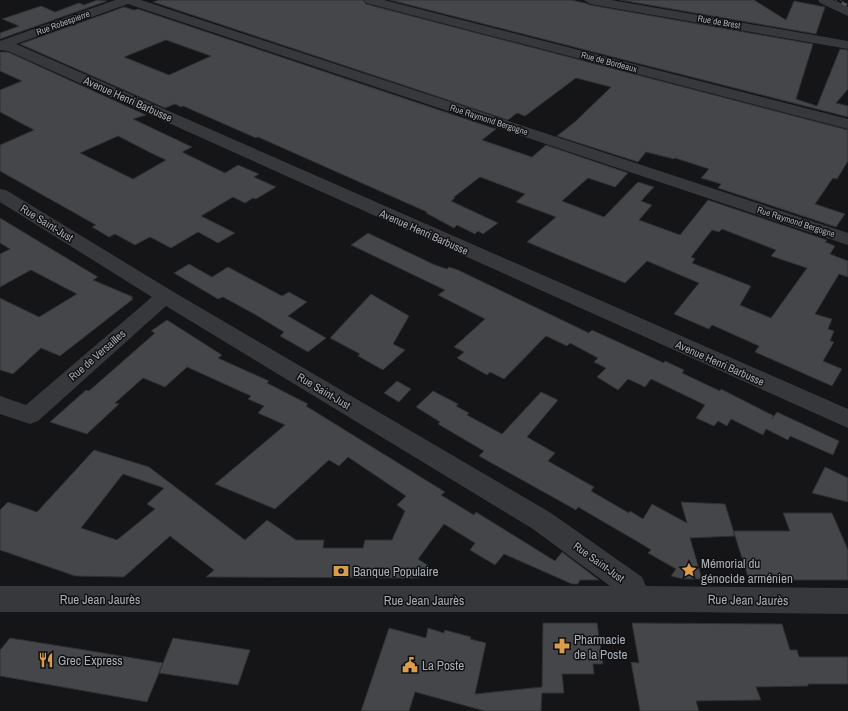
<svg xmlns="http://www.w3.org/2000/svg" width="848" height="711" font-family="'Archivo Narrow',sans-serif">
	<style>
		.building { fill: #444649; stroke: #2f3032; fill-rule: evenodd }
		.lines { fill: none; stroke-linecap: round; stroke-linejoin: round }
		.minor { fill: #37383b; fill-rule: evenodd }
		.rail-casing { stroke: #505256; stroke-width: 3 }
		.rail { stroke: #101012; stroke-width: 2; stroke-dasharray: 5.5; stroke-linecap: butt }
		.labels { text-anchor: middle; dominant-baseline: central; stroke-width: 3; stroke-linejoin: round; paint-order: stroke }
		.far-street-label { font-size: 9px; fill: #a9aeb5; stroke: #101012 }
		.street-label { font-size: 11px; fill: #a9aeb5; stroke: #101012 }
		.near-poi-label { font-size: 13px; fill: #a9aeb5; stroke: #101012; text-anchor: start }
		.near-street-label { font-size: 13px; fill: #a9aeb5; stroke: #101012 }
	</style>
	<rect width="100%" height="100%" fill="#151517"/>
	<!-- building -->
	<path class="building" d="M97,0L107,1L0,39V33L19,26L2,19L41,6L55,12L79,3L84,5Z
		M159,0H363L366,4L848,130V161L837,179L833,178L815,204L845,214L836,227L718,188L721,184L701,178L709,169L675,158L674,159L646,152L638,162L557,136L576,121L611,87L576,78L525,116L517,113L508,120L153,2Z
		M390,0H571L585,3L590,5L813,44L796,99L817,106L840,49L848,50V89L836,103L848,106V117Z
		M620,0H754L786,20L794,1L825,7L816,34Z
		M124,7L134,10L138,9L496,129L482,140L532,157L546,145L628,173L615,187L588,178L562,201L604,217L638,182L654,187L641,201L652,205L639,220L680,235L708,200L827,240L825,242L835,246L830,254L848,261V277L839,274L815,314L832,319L828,329L834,331L830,341L834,342L823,361L842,369L832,386L755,352L759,346L712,325L709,329L674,314L699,283L647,261L625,283L527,242L556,217L516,202L525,194L480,177L454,197L455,198L451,201L498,223L483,234L478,231L475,234L457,225L454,228L426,213L427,212L258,137L256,138L183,106L181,107L175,104L165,108L20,44ZM166,40L211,56L169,75L124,57ZM722,229L776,250L771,256L807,268L771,318L740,305L751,286L692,263L695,259L691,257L712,230L719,232Z
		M0,52H8L146,115L133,119L192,147L182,152L225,173L238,165L259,174L254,177L276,187L256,199L253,198L245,203L233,197L201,216L235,233L218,243L198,232L171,248L150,237L135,245L115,234L109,237L92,227L96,225L0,171V145L34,130L0,112V90L22,81L0,71ZM118,136L153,154L166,160L133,179L80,153Z
		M0,218L98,277L93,280L133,297L131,298L133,299L60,356L41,348L13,374L0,370V298L39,317L77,294L31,270L0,287V254L10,249L0,243Z
		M368,233L435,265L447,269L449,267L458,270L589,333L592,330L664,363L665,361L684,370L682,373L720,391L721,389L774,416L772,419L777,412L839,441L833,455L790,436L788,440L766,429L763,435L731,419L727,426L718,421L714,426L696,418L705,405L651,379L645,387L628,379L618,390L597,377L606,368L594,362L598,358L570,343L567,346L546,336L504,379L490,372L487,375L457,358L464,352L454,347L485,319L438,295L445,290L351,245Z
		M189,264L212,277L228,267L282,296L289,292L307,302L288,316L326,338L308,352L280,336L284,332L256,315L223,297L218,299L174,273Z
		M371,294L409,316L393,344L405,350L383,370L358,356L360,354L330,338Z
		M167,320L222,355L218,358L269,381L267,383L308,404L306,406L445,492L441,495L474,515L476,512L555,561L562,552L599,580H580L578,584H572L504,554L495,565L470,550L475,543L444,524L418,559L429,566L419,578L206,577L214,570L170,536L124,577L75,576L0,550V510L8,502L37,512L94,450L149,467L245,540L267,520L296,540H324L323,548H363L365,540H392L405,511L397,505L406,496L348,457L339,466L329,460L275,509L215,484L285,425L258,413L264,406L248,399L251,396L187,367L165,387L143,378L115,403L119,404L87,434L50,422L86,390L89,391L155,333L151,331ZM123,474L164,488L147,504L155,509L117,540L81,528Z
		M397,381L411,389L399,402L384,393Z
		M433,391L458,404L456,406L469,413L467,415L502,434L541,392L558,400L527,437L555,453L548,461L594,487L591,491L629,513L630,511L643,519L652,504L687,523L681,502L725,504L735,536L733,531H790L783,513H832L848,550V580H749L735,536L690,538L702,579H683L671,576L676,569L648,553L651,550L645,546L578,507L576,510L479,456L484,451L438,424L440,422L416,407Z
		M825,467L848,478V502L812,493Z
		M543,623H597L603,664H593L594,674H562L564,693H542L541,711H485L415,692L409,711H361L389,628L426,638L428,628L444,633L445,630L471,637L470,639L486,643L475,694L542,687Z
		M632,623L782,624L790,650H797L799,657H848V684H808V686L756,687L761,700L696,701L699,711H640L631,662L639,663Z
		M10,638L79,649L163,663L147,702L0,676V650Z
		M173,638L250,650L238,685L159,673Z"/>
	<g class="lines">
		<!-- minor -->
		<path class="minor" d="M115,0H141L848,233V245L128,4L16,44L848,409V428L8,51L0,50V41Z
			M364,0H384L848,119V129L366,3Z
			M584,0H611L848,41V49L590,4Z
			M818,0H833L848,7V16L820,3Z
			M0,189L6,190L172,291L551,513L642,577L646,586L848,588V614L682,612H0V586H610L533,529L166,306L38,421L30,424L0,414V396L26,405L152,297L0,202Z"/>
		<defs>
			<path id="rail" d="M837,0L848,6"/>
		</defs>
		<!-- rail casing -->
		<use href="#rail" class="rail-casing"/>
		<!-- rail -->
		<use href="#rail" class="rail"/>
	</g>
	<!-- icons -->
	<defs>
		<symbol id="sight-bare" viewBox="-9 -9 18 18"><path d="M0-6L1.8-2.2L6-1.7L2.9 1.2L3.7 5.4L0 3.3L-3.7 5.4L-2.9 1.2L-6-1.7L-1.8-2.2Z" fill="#db9d49" stroke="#101012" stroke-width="2.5" paint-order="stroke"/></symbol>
		<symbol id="bank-bare" viewBox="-9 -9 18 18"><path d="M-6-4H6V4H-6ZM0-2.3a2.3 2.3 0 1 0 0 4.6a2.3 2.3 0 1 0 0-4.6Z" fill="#db9d49" stroke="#101012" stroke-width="2.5" paint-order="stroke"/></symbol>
		<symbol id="pharmacy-bare" viewBox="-9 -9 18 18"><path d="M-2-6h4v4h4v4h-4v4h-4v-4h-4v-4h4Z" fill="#db9d49" stroke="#101012" stroke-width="2.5" paint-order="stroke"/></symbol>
		<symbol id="restaurant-bare" viewBox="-9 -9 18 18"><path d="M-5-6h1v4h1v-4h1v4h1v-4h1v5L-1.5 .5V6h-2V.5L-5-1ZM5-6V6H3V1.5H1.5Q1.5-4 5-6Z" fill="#db9d49" stroke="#101012" stroke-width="2.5" paint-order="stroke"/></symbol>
		<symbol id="civic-bare" viewBox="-9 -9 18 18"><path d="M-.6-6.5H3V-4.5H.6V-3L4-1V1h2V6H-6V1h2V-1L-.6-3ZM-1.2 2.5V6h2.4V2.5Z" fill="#db9d49" stroke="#101012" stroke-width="2.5" paint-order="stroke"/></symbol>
	</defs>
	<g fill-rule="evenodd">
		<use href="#sight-bare" x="678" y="559" width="22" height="22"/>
		<use href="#bank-bare" x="330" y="560" width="22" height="22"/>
		<use href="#pharmacy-bare" x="551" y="635" width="22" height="22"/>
		<use href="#restaurant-bare" x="35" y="649" width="22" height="22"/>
		<use href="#civic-bare" x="399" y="654" width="22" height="22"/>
	</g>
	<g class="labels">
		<!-- far-street labels -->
		<g class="far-street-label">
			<text transform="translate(719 22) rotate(10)">Rue de Brest</text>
			<text transform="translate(63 23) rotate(-20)">Rue Robespierre</text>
			<text transform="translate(609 62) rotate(15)">Rue de Bordeaux</text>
			<text transform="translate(489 120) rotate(18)">Rue Raymond Bergogne</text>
			<text transform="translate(796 222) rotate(18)">Rue Raymond Bergogne</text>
		</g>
		<!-- street labels -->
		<g class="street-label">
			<text transform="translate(128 99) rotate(24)">Avenue Henri Barbusse</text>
			<text transform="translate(47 223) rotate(32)">Rue Saint-Just</text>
			<text transform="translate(424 232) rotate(24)">Avenue Henri Barbusse</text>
			<text transform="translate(97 355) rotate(-41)">Rue de Versailles</text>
			<text transform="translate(720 363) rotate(24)">Avenue Henri Barbusse</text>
			<text transform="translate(324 391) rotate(31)">Rue Saint-Just</text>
			<text transform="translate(599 562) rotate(36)">Rue Saint-Just</text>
		</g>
		<!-- near-poi labels -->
		<g class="near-poi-label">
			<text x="701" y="563">Mémorial du<tspan x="701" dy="15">génocide arménien</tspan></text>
			<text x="353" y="571">Banque Populaire</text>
			<text x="574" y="639">Pharmacie<tspan x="574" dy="15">de la Poste</tspan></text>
			<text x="58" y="660">Grec Express</text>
			<text x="422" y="665">La Poste</text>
		</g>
		<!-- near-street labels -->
		<g class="near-street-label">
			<text x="100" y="599">Rue Jean Jaurès</text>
			<text x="424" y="600">Rue Jean Jaurès</text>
			<text transform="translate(748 600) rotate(1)">Rue Jean Jaurès</text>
		</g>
	</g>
</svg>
